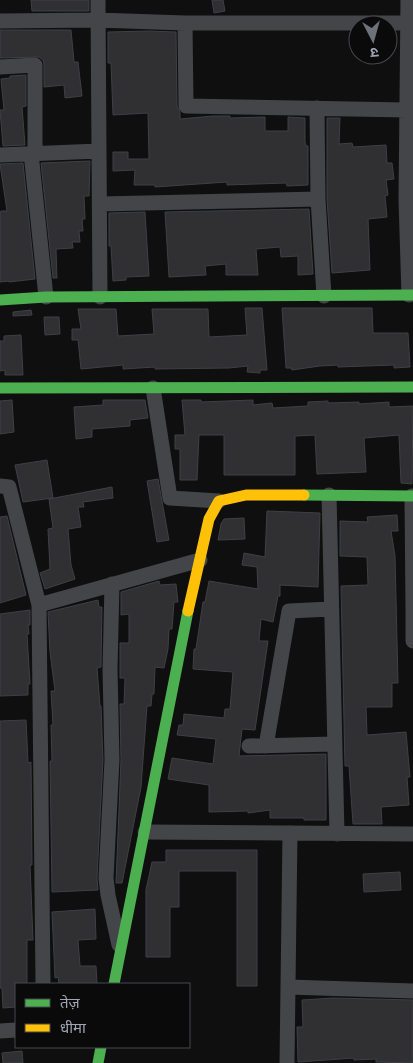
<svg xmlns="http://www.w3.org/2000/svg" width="413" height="1063" font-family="'Open Sans','Noto Sans Devanagari',sans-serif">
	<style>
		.building { fill: #303033; stroke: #3e4044 }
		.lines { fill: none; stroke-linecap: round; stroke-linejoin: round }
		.street { stroke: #444549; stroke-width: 15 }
		.fast { stroke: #4caf50; stroke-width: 11 }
		.slow { stroke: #ffc107; stroke-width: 11 }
	</style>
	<rect width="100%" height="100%" fill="#0f0f10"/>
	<!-- building -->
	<path class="building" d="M31,0H89V11H32Z
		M212,0H223L225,11L214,13Z
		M0,30H71L74,62H78L82,96L65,98L64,85L44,87V64L43,60L39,57L0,58Z
		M148,31L176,32L177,106L180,112V119L213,116H230V118L265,117V131H288V117L305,118V142L306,146H308V185L287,186L286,183L227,185V182L155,187V185H134L135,170L113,171V152H128V159H149L148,113L113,115L111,63H108V32Z
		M26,75V106L22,107L25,145L3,146L0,110H4L1,79L10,78V76Z
		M327,118H340L339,144L352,143L353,147L386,145L387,163H392L394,179L386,180L388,195L385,196L387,217L368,219L370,270L332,273L327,199Z
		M90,161L89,196H84L85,219H82L83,231H79L80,242H72L73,248L56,249L57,278H53L41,163Z
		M23,163L35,279L9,282V281L0,282V213L1,211H7L0,164Z
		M309,209L313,274L298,275V256L281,257L280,247L256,249L258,275H226V264L205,266L206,275L169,277L165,212Z
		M145,212L149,276L126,277V280L113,281L111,246H109V213Z
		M245,308H262L267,370H260V373L247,372L248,366L229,368L155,369V367L123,369V365L81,369L78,340H72V329H81L78,309H116L118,336L154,334L152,309H208L209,337L247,335Z
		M282,308H372L373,333H408L410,367L394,368V365L338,367V365L320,366L292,370L291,368H286Z
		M31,310L32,315L13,316V312Z
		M44,317H59L60,334L45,335Z
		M21,335L23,375H5V370L0,371V341H4V336Z
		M12,400L14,432L0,434V401Z
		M103,400H145L148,418L130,420V426L92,429V437L76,439L74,407L103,405Z
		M182,400H201V402L253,400V405L272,403L273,408L308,406V402L328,401V403L359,402V404L389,402V407L413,406L412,484L401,483L399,435L364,438L366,472L317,474L315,435L295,436V475H224V435H199L197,480H180V449H175V435H185Z
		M47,460L53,498L23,502L15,465Z
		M158,479L169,540L157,542L147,481Z
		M112,487L113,498L83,502L84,507H78L81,527L68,529L71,565L75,579L45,589L40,573L50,569L48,529L53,528L49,499Z
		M267,511L320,513L318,587L280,585V596H278L273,622L261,619L259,641H268L255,730L242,729L239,756L326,754V820H304V818H270V810L248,813V811L209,812V785L168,779L172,758L213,764L216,739L177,735L179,725H183L184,714L224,718L225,709H230L233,672L193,669L194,649H196L203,602H205L209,581L258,589L257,567L242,565L244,553L265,557Z
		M397,515L398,531H391L395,556L398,683H392V707H366L367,735L406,732L410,777H407L409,805L381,807L382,824H353L349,766H345L341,586L368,585L367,557L340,556V521L368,522L367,517Z
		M7,516L26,595L0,603V517Z
		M244,518L245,539L218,540L221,524L224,519Z
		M159,581L160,585L176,584L178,602H174L172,629H169L168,649L164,668L155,667L154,694H152L151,706H147L141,787L122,883H116L121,760L120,704H124L125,678H120V643H129V614L121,615V592Z
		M98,600L99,607H102L101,667L97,668L100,706H101L103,760L97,878L98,890L52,892L50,761H52L51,725H53L51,691H55L50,652L48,612Z
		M30,610V625H28L29,634H27L30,684H28V695L0,696V614Z
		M26,720L28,763L31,762L32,865H30L33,940H27V984H16V1007L3,1008L2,988H0V721Z
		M166,850H257V986H237V871H179V907H170V957H146V890L152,862H166Z
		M400,872L401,890L364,892L363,874Z
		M95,909L96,939L78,940L80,966H96L97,984H59L58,977L55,978L52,912Z
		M333,998L413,1000V1063L376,1062V1059L354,1060V1058L298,1062L297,1027H303L302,1000Z
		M22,1051L23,1063H3L2,1053Z"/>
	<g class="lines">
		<!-- street -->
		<path class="street" d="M98,0L99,151
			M0,21L97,20L185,23H408
			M185,23L186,106L407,110
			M0,67L35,65V153
			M31,153L46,297
			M0,155L99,151L100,297
			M318,199L324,296
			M406,200L408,0
			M100,204L318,199L317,108
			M409,295L406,200H413
			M153,388L170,498L219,501
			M0,486L9,487L39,605L200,560
			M329,495L337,834
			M412,496L413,609
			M112,584L110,669L112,760L106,878L108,895L119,945
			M39,605L43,984
			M413,609V641
			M249,746L334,744
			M266,746L289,611L331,609
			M145,832L413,834
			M288,987L413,991
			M0,1031L16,1030
			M287,1063L290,833"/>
		<!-- fast -->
		<path class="fast" d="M0,300L46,297L413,295
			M0,388L413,387
			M304,495L413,496
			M114,984L188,611
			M98,1063L101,1047"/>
		<!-- slow -->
		<path class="slow" d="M188,611L209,519L219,501L246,495H304"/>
	</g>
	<!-- legend -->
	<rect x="15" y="983" width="175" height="65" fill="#0a0a0b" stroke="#46484e"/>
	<rect x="25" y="999" width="25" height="8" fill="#4caf50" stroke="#46484e"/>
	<text x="60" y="1008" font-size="15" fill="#9fa6b2">तेज़</text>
	<rect x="25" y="1024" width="25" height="8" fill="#ffc107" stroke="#46484e"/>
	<text x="60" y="1033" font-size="15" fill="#9fa6b2">धीमा</text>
	<!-- north arrow -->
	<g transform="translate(373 40) rotate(174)"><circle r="24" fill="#0a0a0b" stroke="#46484e"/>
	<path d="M0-4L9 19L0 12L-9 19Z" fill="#6d7179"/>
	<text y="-8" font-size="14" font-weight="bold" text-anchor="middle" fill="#9fa6b2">उ</text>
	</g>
</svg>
